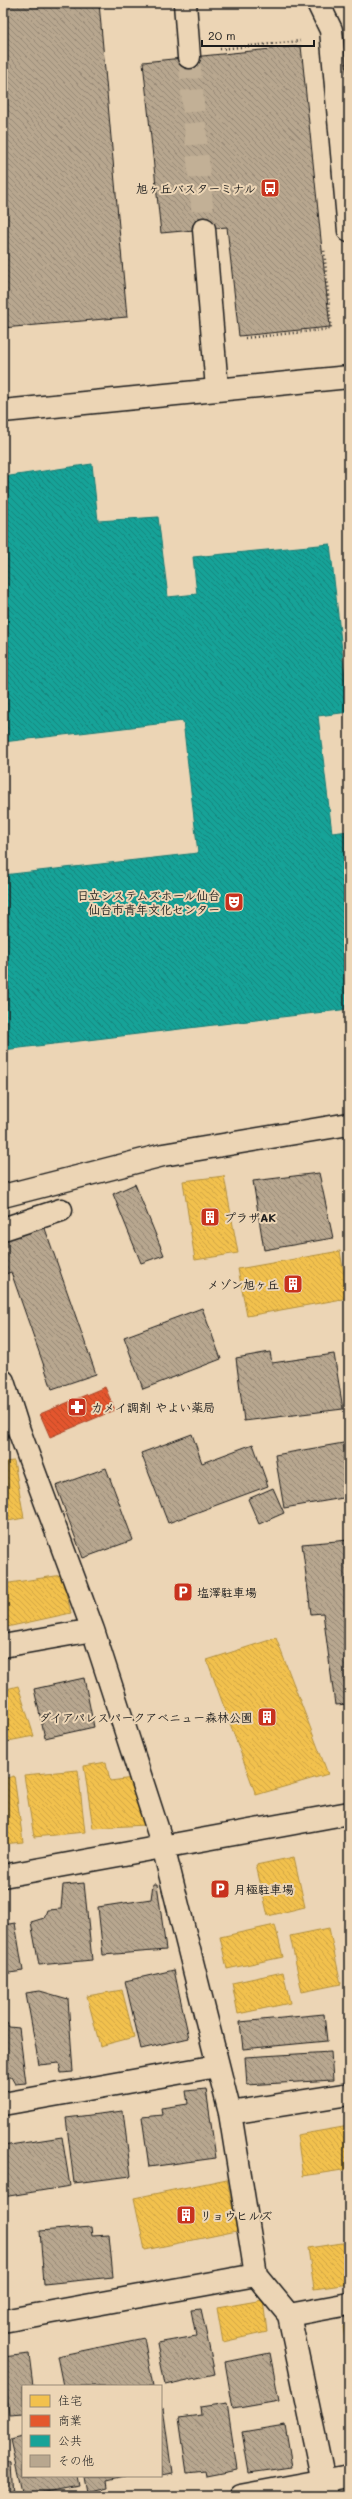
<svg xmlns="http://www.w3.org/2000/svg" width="352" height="2499" font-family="Mali,'Klee One',sans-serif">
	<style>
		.homes { fill: url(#homes-back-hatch); stroke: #b2903f }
		.shops { fill: url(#shops-back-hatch); stroke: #a84529 }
		.public { fill: url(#public-back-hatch); stroke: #187a73 }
		.building { fill: url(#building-back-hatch); stroke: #1c1c1c }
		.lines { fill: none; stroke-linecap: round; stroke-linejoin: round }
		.minor-tunnel { stroke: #c2b096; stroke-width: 22; stroke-dasharray: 22 11; stroke-linecap: butt }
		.minor-casing { stroke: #1c1c1c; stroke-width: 25 }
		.path { stroke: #1c1c1c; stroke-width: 2.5; stroke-dasharray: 1 3; stroke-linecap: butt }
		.minor { stroke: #ecd5b5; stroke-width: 22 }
		.labels { text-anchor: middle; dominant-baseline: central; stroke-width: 4; stroke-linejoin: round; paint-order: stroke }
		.poi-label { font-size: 12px; font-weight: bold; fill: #1c1c1c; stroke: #ecd5b5; text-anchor: start }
	</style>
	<defs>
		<pattern id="homes-back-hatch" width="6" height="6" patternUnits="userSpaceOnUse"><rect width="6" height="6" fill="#f2c14e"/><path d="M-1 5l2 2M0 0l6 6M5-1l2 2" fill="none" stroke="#cfa544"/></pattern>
		<pattern id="shops-back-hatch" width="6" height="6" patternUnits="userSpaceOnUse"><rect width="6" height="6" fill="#e4572e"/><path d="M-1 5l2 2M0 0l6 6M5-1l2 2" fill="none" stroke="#b84726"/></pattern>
		<pattern id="public-back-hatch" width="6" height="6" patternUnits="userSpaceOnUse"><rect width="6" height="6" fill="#17a398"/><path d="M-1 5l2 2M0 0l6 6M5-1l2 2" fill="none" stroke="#14847b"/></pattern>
		<pattern id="building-back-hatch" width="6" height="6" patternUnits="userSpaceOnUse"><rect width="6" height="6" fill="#b8a78f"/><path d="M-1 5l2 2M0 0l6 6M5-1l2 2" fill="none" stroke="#958774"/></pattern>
	</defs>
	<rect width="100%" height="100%" fill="#ecd5b5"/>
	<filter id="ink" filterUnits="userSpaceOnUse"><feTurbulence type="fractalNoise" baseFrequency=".025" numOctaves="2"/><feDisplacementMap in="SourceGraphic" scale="8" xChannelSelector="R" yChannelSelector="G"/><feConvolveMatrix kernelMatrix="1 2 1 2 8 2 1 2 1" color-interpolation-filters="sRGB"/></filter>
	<g filter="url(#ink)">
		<!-- homes -->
		<path class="homes" d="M224,1176L238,1253L195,1260L183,1181Z
			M340,1251L348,1298L247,1316L238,1269Z
			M14,1461L24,1518L3,1522V1462Z
			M62,1575L71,1613L7,1627L3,1610V1584Z
			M276,1638L328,1774L256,1795L207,1660Z
			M18,1686L34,1736L3,1742V1690Z
			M106,1762L110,1781L133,1778L145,1825L93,1828L84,1766Z
			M78,1770L85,1832L34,1837L24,1775Z
			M14,1776L23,1842L3,1844V1779Z
			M294,1857L305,1907L268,1916L256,1865Z
			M275,1925L283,1957L227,1969L220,1937Z
			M329,1928L341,1984L302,1992L290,1936Z
			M349,1944V1965L344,1945Z
			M283,1972L290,2003L238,2014L232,1983Z
			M122,1990L134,2037L100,2046L87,1996Z
			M349,2126V2169L303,2176L297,2135Z
			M227,2179L237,2231L145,2250L134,2198Z
			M349,2242V2284L314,2289L308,2248Z
			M263,2300L267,2332L223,2342L217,2308Z
			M349,2325V2370L343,2326Z
			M349,2407V2423L346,2408Z"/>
		<!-- shops -->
		<path class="shops" d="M105,1387L115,1410L50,1437L40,1414Z"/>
		<!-- public -->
		<path class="public" d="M92,464L98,521L158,517L168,597L197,594L193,557L330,544L349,712L318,716L332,833L349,831V1009L3,1050V875L198,853L183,721L3,742V477Z"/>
		<!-- building -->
		<path class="building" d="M3,3H99L127,317L3,328Z
			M301,46L330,327L239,336L227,227L161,233L143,62Z
			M319,1173L333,1238L264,1250L253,1181Z
			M135,1184L164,1255L141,1263L113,1194Z
			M42,1220L96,1374L52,1389L11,1272L3,1275V1234Z
			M202,1308L221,1359L143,1389L124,1337Z
			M270,1352L272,1363L334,1354L343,1409L244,1421L236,1358Z
			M192,1434L202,1463L253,1444L268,1486L168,1523L141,1453Z
			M349,1442V1497L284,1508L275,1455Z
			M106,1468L133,1540L83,1558L56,1486Z
			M273,1488L284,1513L259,1524L248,1499Z
			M349,1540V1704L335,1705L323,1613L311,1614L302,1544Z
			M84,1678L94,1727L45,1738L34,1689Z
			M84,1883L92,1960L39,1965L31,1922L44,1918L47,1910L61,1909L63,1885Z
			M153,1884H157L166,1950L103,1955L98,1907L151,1899Z
			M15,1923L23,1971L3,1974V1925Z
			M174,1970L189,2038L141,2049L125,1981Z
			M40,1991L68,1999L73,2072L61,2073L59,2063L39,2065L26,1993Z
			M324,2014L327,2041L243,2049L240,2022Z
			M7,2023L9,2027L19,2028L26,2083L15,2084L11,2077L3,2078V2024Z
			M331,2052L333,2080L247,2085L245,2057Z
			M206,2089L216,2158L149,2167L142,2117L162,2115L161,2108L188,2104L186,2091Z
			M123,2111L131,2176L74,2183L66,2118Z
			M62,2137L70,2186L3,2197V2146Z
			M91,2227L92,2236L109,2235L113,2277L44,2284L40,2231Z
			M201,2309L215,2374L165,2385L157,2343L196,2336L191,2310Z
			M144,2338L153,2386H63L57,2356Z
			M270,2353L279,2401L233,2409L225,2362Z
			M29,2354L33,2386H23V2414L9,2415L3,2357Z
			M227,2403L237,2470L206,2476L205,2471L187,2473L179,2418L201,2415L200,2407Z
			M163,2407L172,2474L161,2476V2408Z
			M285,2425L292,2467L249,2473L242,2432Z
			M23,2437V2476H77L79,2486L23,2496L10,2440Z
			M3,2462H11L13,2496H3Z
			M84,2476H125L107,2480L108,2487L87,2492Z"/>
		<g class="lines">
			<!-- minor-tunnel -->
			<path class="minor-tunnel" d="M189,57L204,229"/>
			<defs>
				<path id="minor" d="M185,3L189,57
					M318,3L331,30L349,231
					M204,229L217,389
					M3,411L349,377
					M3,1196L163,1155L349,1124
					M3,1229L61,1210
					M3,1381L17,1425L93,1630L163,1846L230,2113L256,2275L289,2315L327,2496
					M3,1646L93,1630
					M3,1876L349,1813
					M3,2104L217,2066
					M230,2113L349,2094
					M289,2315L349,2304
					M3,2321L256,2275
					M240,2496L349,2476"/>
			</defs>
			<!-- minor casing -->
			<use href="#minor" class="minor-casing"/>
			<!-- path -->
			<path class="path" d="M220,49L300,41
				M245,338L331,329L324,249"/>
			<!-- minor -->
			<use href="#minor" class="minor"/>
		</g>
	</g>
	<!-- icons -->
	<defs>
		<symbol id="bus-square" viewBox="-11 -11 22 22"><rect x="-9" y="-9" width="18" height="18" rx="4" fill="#c8321e" stroke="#ecd5b5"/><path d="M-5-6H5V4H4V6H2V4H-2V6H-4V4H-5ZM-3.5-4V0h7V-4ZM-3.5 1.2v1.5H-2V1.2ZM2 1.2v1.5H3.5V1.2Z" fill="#fff"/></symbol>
		<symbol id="theatre-square" viewBox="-11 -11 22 22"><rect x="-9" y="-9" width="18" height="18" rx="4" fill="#c8321e" stroke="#ecd5b5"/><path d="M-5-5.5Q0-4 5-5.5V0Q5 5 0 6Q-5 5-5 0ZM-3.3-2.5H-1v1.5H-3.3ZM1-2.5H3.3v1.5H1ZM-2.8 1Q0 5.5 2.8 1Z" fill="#fff"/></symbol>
		<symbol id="building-square" viewBox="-11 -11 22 22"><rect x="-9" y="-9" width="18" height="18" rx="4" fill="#c8321e" stroke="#ecd5b5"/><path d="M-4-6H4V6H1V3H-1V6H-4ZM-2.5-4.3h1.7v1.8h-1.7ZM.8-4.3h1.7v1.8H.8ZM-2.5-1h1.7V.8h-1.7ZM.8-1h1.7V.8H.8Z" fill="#fff"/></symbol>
		<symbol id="pharmacy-square" viewBox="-11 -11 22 22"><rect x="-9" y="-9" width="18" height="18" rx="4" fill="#c8321e" stroke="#ecd5b5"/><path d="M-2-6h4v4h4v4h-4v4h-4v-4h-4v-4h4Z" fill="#fff"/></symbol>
		<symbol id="parking-square" viewBox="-11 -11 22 22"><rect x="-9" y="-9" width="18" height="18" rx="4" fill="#c8321e" stroke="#ecd5b5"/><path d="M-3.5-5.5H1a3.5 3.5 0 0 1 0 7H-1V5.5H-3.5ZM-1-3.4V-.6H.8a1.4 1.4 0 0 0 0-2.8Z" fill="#fff"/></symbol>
	</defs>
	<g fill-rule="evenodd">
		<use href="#bus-square" x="259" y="177" width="22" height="22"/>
		<use href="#theatre-square" x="223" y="891" width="22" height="22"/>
		<use href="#building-square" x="199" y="1206" width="22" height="22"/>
		<use href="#building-square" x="282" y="1273" width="22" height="22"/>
		<use href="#pharmacy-square" x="66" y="1396" width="22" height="22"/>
		<use href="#parking-square" x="172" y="1581" width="22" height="22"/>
		<use href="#building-square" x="256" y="1706" width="22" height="22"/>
		<use href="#parking-square" x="209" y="1878" width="22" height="22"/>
		<use href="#building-square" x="175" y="2204" width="22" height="22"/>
	</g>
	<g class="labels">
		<!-- poi labels -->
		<g class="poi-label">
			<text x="256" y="188" text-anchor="end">旭ヶ丘バスターミナル</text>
			<text x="220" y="895" text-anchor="end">日立システムズホール仙台<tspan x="220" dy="14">仙台市青年文化センター</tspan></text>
			<text x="224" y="1217">プラザAK</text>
			<text x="279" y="1284" text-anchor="end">メゾン旭ヶ丘</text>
			<text x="91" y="1407">カメイ調剤 やよい薬局</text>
			<text x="197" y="1592">塩澤駐車場</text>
			<text x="253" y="1717" text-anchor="end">ダイアパレスパークアベニュー森林公園</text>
			<text x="234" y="1889">月極駐車場</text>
			<text x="200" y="2215">リョウヒルズ</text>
		</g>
	</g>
	<!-- margin -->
	<rect width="352" height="2499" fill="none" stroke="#ecd5b5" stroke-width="16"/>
	<rect x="8" y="8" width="336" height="2483" fill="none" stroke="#1c1c1c" stroke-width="1.5" filter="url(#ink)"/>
	<!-- legend -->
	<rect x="22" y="2385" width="140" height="92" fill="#ecd5b5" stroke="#998b78"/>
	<rect x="30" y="2395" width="20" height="12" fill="#f2c14e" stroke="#998b78"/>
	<text x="58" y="2405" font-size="12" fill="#1c1c1c">住宅</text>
	<rect x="30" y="2415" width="20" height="12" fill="#e4572e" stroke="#998b78"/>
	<text x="58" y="2425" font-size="12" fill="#1c1c1c">商業</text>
	<rect x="30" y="2435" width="20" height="12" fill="#17a398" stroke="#998b78"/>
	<text x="58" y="2445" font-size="12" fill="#1c1c1c">公共</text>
	<rect x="30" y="2455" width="20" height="12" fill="#b8a78f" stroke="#998b78"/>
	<text x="58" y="2465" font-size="12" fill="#1c1c1c">その他</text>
	<!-- scale -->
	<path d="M202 40v6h112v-6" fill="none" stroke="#1c1c1c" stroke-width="2"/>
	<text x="208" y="40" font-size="12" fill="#1c1c1c" stroke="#ecd5b5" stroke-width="3" paint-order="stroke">20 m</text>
</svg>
